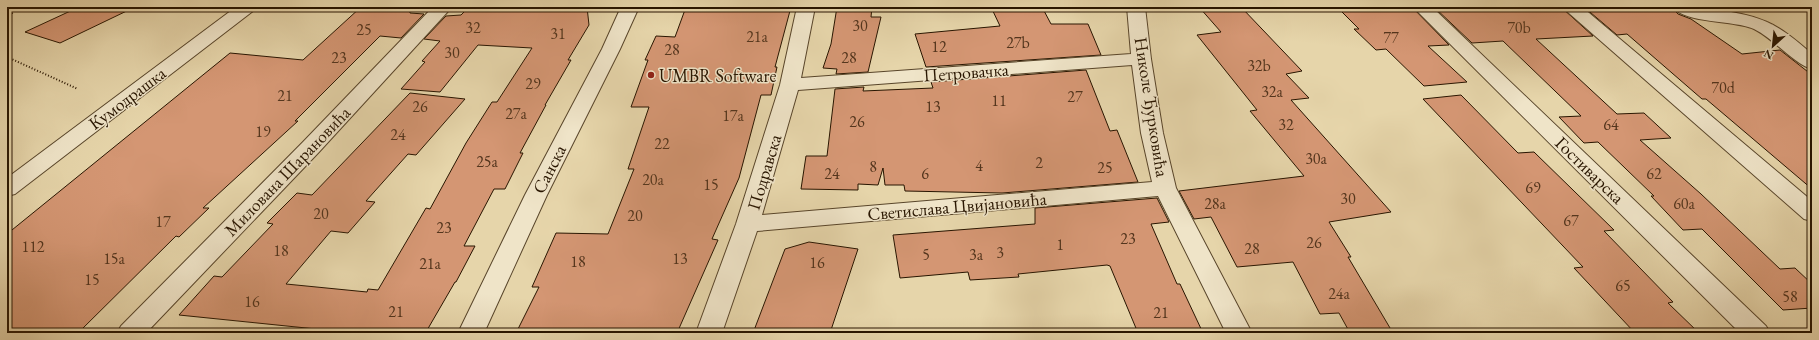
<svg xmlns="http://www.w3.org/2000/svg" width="1819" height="340" font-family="'EB Garamond',serif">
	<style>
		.building { fill: #d49673; stroke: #281500 }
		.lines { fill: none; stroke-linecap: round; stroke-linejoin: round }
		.minor-casing { stroke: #58452a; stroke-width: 2 }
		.path { stroke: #281500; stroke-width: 2; stroke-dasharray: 1 2; stroke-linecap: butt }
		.minor { fill: #efe4c8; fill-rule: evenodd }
		.poi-dot { fill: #8f2418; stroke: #efe4c8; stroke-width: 1.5 }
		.labels { text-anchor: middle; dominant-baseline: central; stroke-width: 3; stroke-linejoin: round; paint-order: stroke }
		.number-label { font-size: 16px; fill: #53351d }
		.street-label { font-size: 18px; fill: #281500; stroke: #efe4c8 }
		.poi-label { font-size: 18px; fill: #281500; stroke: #efe4c8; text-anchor: start }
	</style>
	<rect width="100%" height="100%" fill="#e6d5aa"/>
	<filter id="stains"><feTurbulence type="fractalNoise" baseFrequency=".005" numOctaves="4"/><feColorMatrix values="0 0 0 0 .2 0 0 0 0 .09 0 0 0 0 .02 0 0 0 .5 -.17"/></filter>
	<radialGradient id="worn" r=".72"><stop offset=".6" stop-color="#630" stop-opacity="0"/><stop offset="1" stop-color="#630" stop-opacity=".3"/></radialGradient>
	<!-- building -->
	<path class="building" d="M79,7H135L60,43L25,32Z
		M361,7H409L410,13L424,14L401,38L380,36L295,121H298L203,208H209L179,237L176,236L78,333H7V234L230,53L303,60Z
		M469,7H587L589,25L568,60H571L545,105H546L520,153H523L505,189H494L464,246H475L456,282H455L426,332L316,329L179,315L214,276L222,277L273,224L267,223L297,193L312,195L410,93L465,99L416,155L408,154L366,201L375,202L348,233L331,231L286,284L367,292L368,289L378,290L426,208L430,209L466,143L492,102H497L532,48L478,45L440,92L401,89L425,62L422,61L440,41L424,39L446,16L461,15Z
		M686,7H791L775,67H777L771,95H761L739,178L712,239L718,240L677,333H516L539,287H532L556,233L608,234L634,169H628L649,107H631L648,60H645L656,36L675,37Z
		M837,7H872L871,17H881L868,72L836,74L837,69L823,68L831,44Z
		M991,7H1042L1051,24H1088L1101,55L926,67L915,34L1000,26Z
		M1199,7H1241L1302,71L1286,74L1309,98L1291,100L1391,212L1329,222L1351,257H1348L1393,333H1350L1339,313L1320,314L1293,262L1237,267L1211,217L1194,219L1179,191L1304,176L1250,111L1257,110L1197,35L1221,32Z
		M1337,7H1412L1449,45L1428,46L1467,82L1424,86L1386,49L1376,50L1354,29H1359Z
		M1434,7H1561L1593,36L1536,39L1617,114L1644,113L1671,138L1640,140L1701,194L1780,269L1795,268L1812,284V308L1783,310L1702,229L1683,230L1651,196H1654L1598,142L1584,143L1559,117L1581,116L1503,41L1472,43Z
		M1584,7H1672L1678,14L1691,19L1742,54L1780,50L1812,75V189L1706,99H1702L1627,34L1617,35Z
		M1086,70L1110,131L1117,130L1138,182L1002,193L905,191L904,185H885L883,168L878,185L858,184V190L801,189L806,156H827L835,89L864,87L863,91L933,88L931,82Z
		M1461,95L1518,153L1534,152L1614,230L1604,231L1673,302L1668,303L1699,333H1635L1574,268L1583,267L1423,99Z
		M1157,198L1169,222L1151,224L1177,284H1180L1203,333H1138L1110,266L1107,265L1018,274L1019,277L970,280L968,272L900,278L893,235L1035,224V208Z
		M809,242L858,249L830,333H753L785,249Z"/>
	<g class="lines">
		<defs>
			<path id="minor" d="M236,7H256L253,11L15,194L7,196V178Z
				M433,7H452L319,152L146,333H117L121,326L303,142Z
				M621,7H639L620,49L547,195L484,333H458L525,195L602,49Z
				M797,7H815L801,78L1131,54L1127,7H1145L1151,59L1163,133L1176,188L1252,333H1226L1158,196L757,231L722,333H696L736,224L780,85ZM1132,65L1141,133L1152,182L762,215L798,90Z
				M1413,7H1432L1766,326L1770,333H1740Z
				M1562,7H1582L1812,201V221L1804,219Z
				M1673,7C1698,7 1744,11 1767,22C1783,29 1798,42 1812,54V69C1795,65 1773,38 1754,29C1735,20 1685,24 1673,7Z"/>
		</defs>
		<!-- minor casing -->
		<use href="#minor" class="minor-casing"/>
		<!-- path -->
		<path class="path" d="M7,21L16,7
			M7,57L78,89"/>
		<!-- minor -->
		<use href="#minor" class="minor"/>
	</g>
	<!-- markers -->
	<circle class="poi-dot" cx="651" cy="75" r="4"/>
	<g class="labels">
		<!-- number labels -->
		<g class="number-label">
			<text x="860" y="25">30</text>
			<text x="473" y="27">32</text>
			<text x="1519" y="27">70b</text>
			<text x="364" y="29">25</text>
			<text x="558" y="33">31</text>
			<text x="757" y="36">21a</text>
			<text x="1391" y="37">77</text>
			<text x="1018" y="42">27b</text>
			<text x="939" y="46">12</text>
			<text x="672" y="49">28</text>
			<text x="452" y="52">30</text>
			<text x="339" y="57">23</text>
			<text x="849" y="57">28</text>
			<text x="1259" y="65">32b</text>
			<text x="533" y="83">29</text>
			<text x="1723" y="87">70d</text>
			<text x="1272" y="91">32a</text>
			<text x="285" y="95">21</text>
			<text x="1075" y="96">27</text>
			<text x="999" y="100">11</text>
			<text x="420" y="106">26</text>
			<text x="933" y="106">13</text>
			<text x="516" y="113">27a</text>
			<text x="733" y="115">17a</text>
			<text x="857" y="121">26</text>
			<text x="1286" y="124">32</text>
			<text x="1611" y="124">64</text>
			<text x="263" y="131">19</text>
			<text x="398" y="134">24</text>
			<text x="662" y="143">22</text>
			<text x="1316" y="158">30a</text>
			<text x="487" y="161">25a</text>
			<text x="1039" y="162">2</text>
			<text x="979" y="165">4</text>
			<text x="873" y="166">8</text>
			<text x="1105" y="167">25</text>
			<text x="832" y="173">24</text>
			<text x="925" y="173">6</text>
			<text x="1654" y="173">62</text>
			<text x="653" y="179">20a</text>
			<text x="711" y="184">15</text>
			<text x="1533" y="187">69</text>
			<text x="1348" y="198">30</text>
			<text x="1215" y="203">28a</text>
			<text x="1684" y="203">60a</text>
			<text x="321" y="213">20</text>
			<text x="635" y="215">20</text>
			<text x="1571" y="220">67</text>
			<text x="163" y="221">17</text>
			<text x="444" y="227">23</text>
			<text x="1128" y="238">23</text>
			<text x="1314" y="242">26</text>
			<text x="1060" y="244">1</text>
			<text x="33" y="246">112</text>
			<text x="1252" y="248">28</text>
			<text x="281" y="250">18</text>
			<text x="1000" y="252">3</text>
			<text x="926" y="254">5</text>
			<text x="976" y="254">3a</text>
			<text x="114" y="258">15a</text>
			<text x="680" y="258">13</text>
			<text x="578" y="261">18</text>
			<text x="817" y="262">16</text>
			<text x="430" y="263">21a</text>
			<text x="92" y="279">15</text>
			<text x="1623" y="285">65</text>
			<text x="1339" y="293">24a</text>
			<text x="1790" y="296">58</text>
			<text x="252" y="301">16</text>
			<text x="396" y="311">21</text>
			<text x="1161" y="312">21</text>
		</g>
		<!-- street labels -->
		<g class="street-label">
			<text transform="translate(966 72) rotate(-4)">Петровачка</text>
			<text transform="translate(127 98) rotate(-37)">Кумодрашка</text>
			<text transform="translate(1152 107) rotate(81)">Николе Ђурковића</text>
			<text transform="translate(549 169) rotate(-63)">Санска</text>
			<text transform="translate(1590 170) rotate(44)">Гостиварска</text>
			<text transform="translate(287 171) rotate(-46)">Милована Шарановића</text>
			<text transform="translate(764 172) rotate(-73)">Подравска</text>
			<text transform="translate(957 206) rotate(-5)">Светислава Цвијановића</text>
		</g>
		<!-- poi labels -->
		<g class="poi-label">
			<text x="659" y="75">UMBR Software</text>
		</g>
	</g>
	<!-- margin -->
	<rect width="1819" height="340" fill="none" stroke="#e6d5aa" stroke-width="24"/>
	<rect x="8" y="8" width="1803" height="324" fill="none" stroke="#281500" stroke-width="2"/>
	<rect x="12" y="12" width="1795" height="316" fill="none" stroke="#281500"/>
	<!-- north arrow -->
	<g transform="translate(1773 46) rotate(207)" stroke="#efe4c8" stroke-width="3" paint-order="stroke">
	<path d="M0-3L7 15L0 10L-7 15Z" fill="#281500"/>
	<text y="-6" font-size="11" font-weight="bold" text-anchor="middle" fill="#281500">N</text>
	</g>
	<rect width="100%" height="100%" filter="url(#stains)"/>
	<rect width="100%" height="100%" fill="url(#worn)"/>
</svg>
